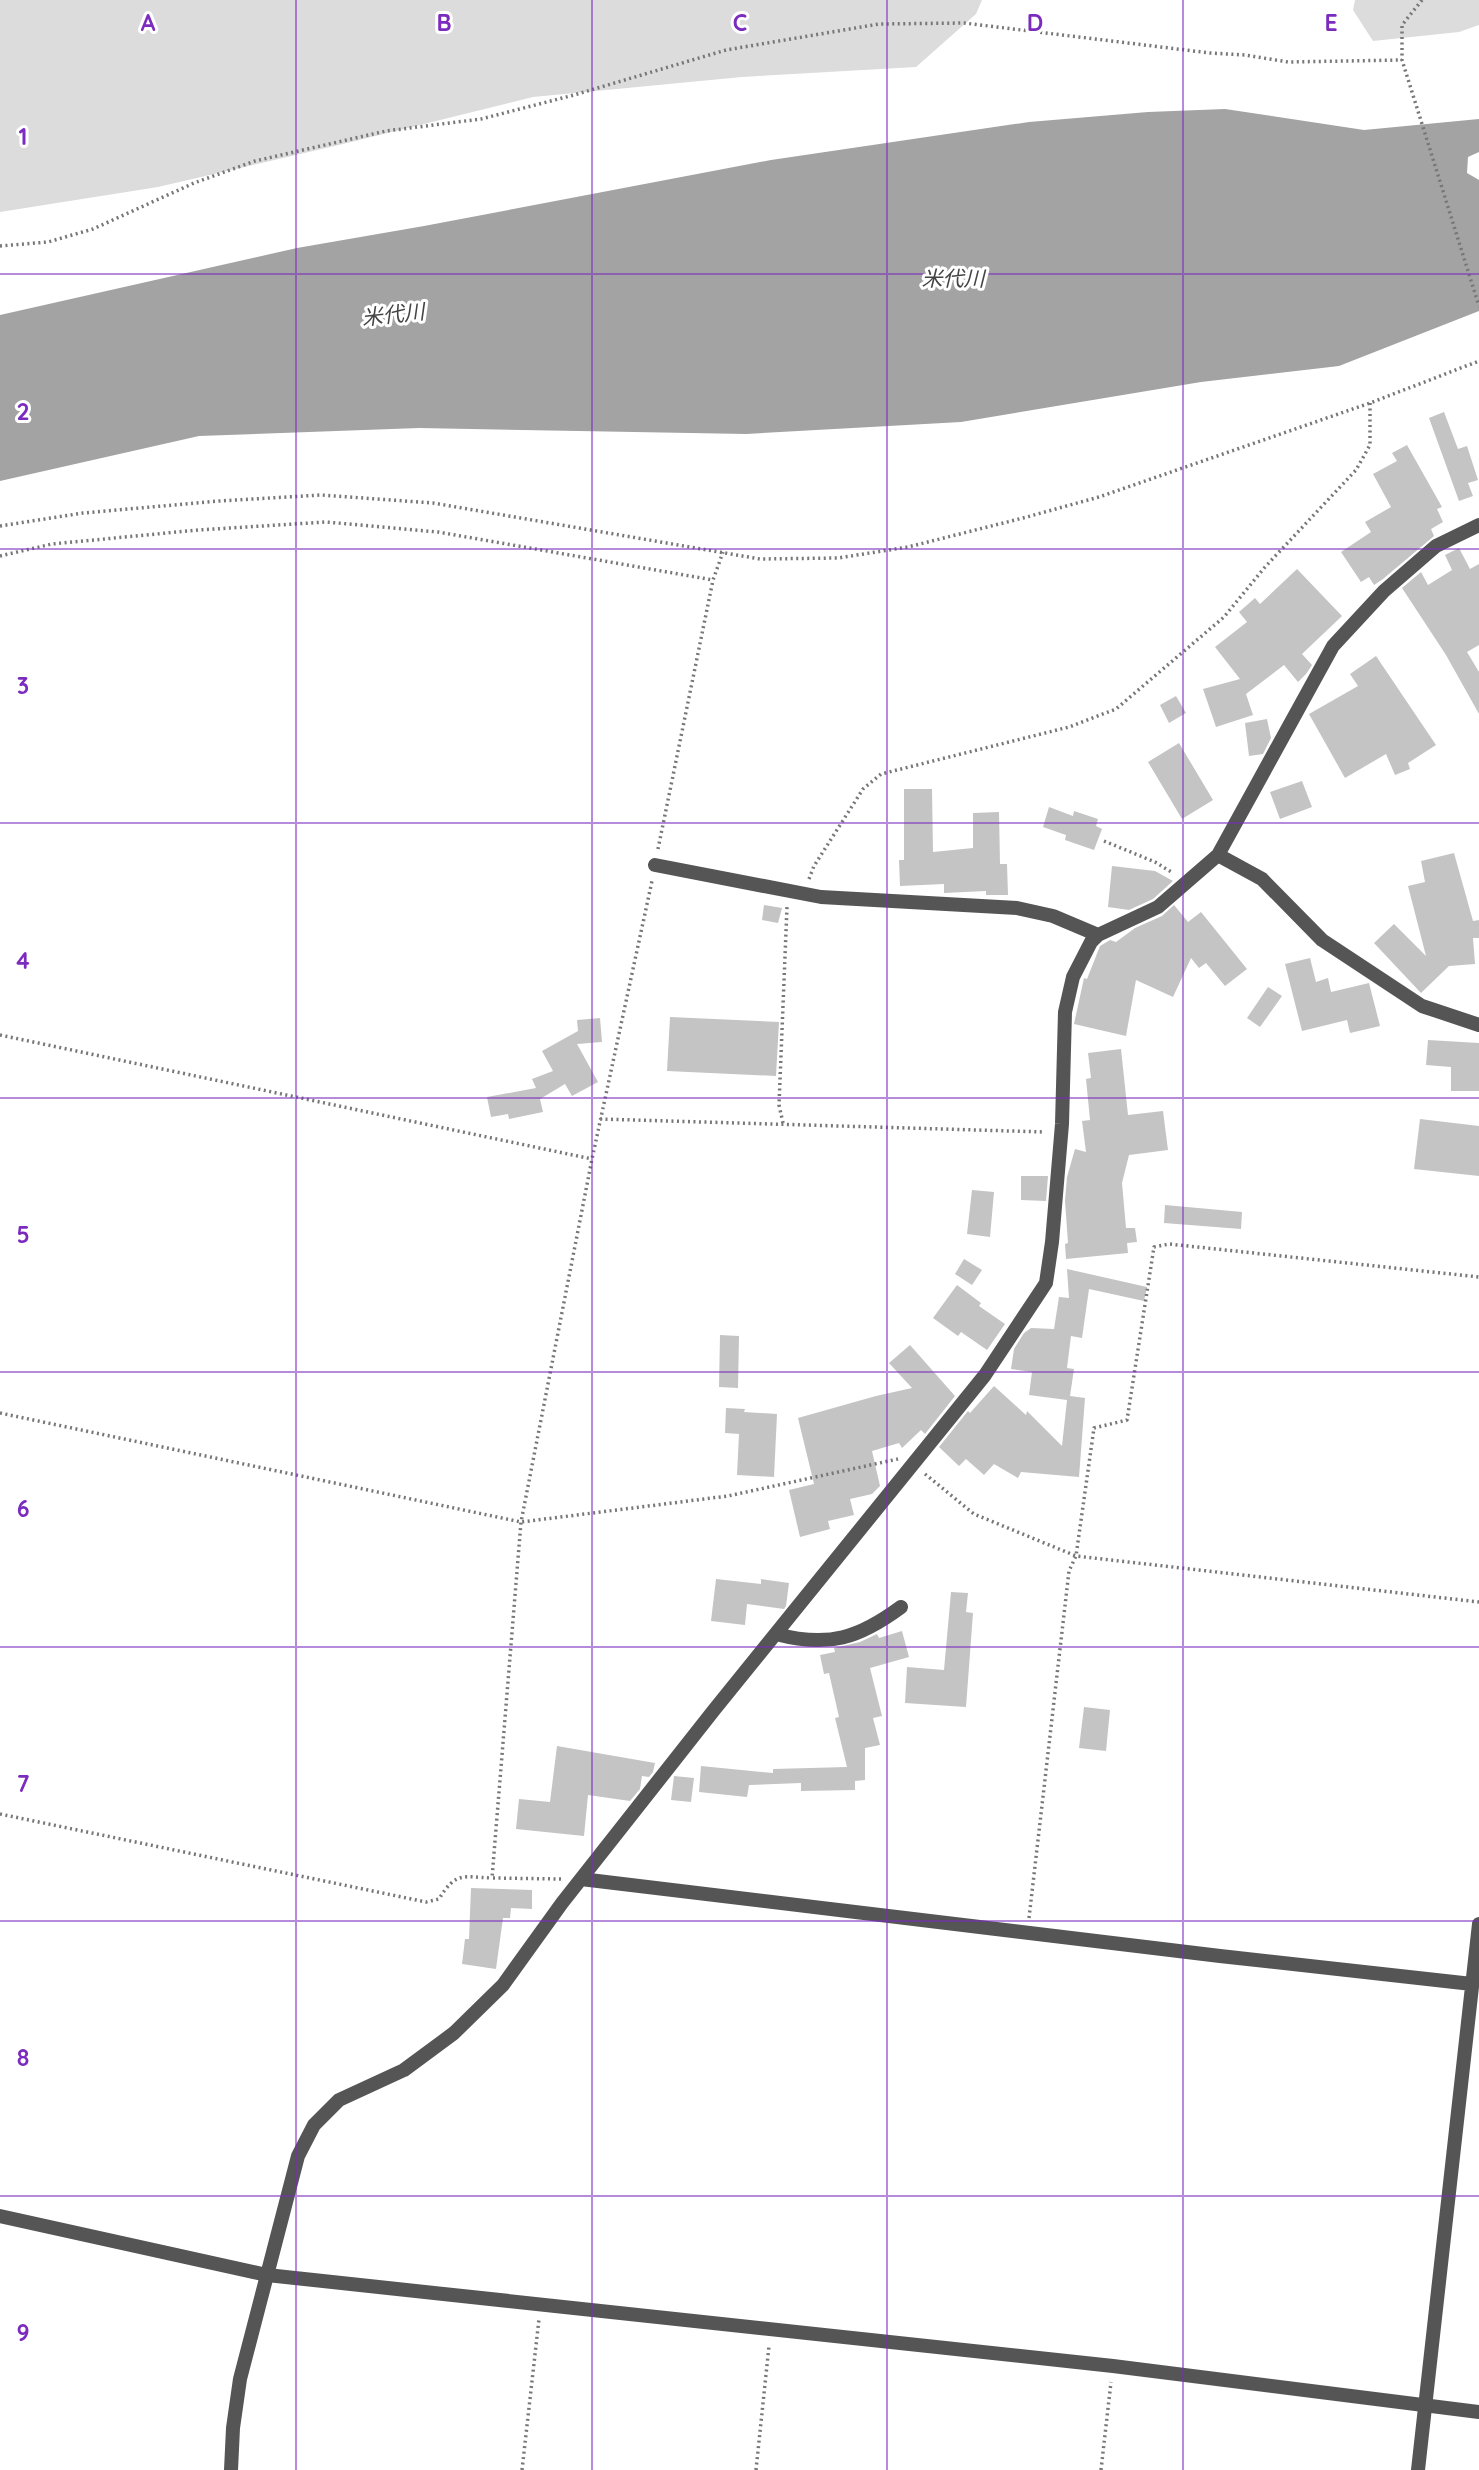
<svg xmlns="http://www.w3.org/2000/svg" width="1479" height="2470" font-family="Quicksand,'Noto Sans JP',sans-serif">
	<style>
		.green { fill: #dcdcdc }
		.water { fill: #a3a3a3 }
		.building { fill: #c4c4c4 }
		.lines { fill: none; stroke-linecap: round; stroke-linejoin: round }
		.path { stroke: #777; stroke-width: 3.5; stroke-dasharray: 2 3.5; stroke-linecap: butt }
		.minor { stroke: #555; stroke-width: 14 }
		.tertiary { stroke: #555; stroke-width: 14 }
		.grid { fill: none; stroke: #7b2cbf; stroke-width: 2; stroke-opacity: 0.55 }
		.labels { text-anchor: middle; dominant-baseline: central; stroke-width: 6; stroke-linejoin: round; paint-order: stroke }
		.water-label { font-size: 21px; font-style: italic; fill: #444; stroke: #fff }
		.grid-label { font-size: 23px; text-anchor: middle; font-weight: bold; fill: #7b2cbf; stroke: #fff; stroke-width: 6; stroke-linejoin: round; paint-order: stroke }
	</style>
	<rect width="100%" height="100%" fill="#fff"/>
	<!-- green -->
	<path class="green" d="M0,0H982L976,14L916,67L742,77L533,97L343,144L158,187L0,212Z
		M1355,0H1479V25L1459,32L1373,41L1353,10Z"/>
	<!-- water -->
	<path class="water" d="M1225,109L1364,130L1479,119V152L1468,157L1467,173L1479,180V311L1339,366L1201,382L961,422L746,434L419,428L199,436L0,481V315L297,248L424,226L771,160L1029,122L1148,112Z"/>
	<!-- building -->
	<path class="building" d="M1444,412L1458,449L1467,446L1478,480L1468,483L1473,496L1459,501L1429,418Z
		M1407,445L1442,507L1437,509L1443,522L1431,529L1434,536L1383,579L1374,585L1369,577L1361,582L1341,552L1371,532L1365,522L1391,507L1373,474L1397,461L1392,453Z
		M1459,548L1470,569L1479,564V645L1467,652L1479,672V714L1446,655L1402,588L1421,572L1428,585L1452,570L1445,555Z
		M1297,569L1342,616L1302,654L1312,665L1306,674L1298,682L1284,665L1246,694L1253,715L1216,727L1203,689L1240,679L1215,647L1247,622L1239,612L1255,598L1260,604Z
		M1376,656L1436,745L1408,763L1410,769L1395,775L1386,754L1345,778L1309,714L1358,686L1350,674Z
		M1176,696L1186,713L1169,723L1160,705Z
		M1267,719L1271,738L1263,754L1249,756L1245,723Z
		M1179,743L1213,800L1182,819L1148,762Z
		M1302,781L1312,807L1280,819L1270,792Z
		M904,789H932L933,852L973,848V813L999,812L1000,864H1007L1008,895H986V891L944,893V884L900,886L899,860H904Z
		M1049,807L1073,816L1074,811L1098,819L1096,826L1102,829L1094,850L1065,840L1066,835L1043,827Z
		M1454,853L1473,921L1479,920V938H1473L1475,964L1449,966L1421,993L1374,943L1394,924L1426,956L1408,886L1425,882L1421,861Z
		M1112,866L1155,871L1173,881L1153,899L1129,910L1108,907Z
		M764,905L782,908L778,923L762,920Z
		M1174,905L1188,922L1201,912L1247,969L1225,986L1206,963L1199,968L1191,958L1173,997L1136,980L1126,1036L1074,1024L1084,978L1087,979L1100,946L1110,940L1116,942L1135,928L1162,916Z
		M1310,958L1316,982L1328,978L1331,992L1369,983L1380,1026L1350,1033L1347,1020L1302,1031L1285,964Z
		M1268,987L1282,996L1260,1027L1247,1018Z
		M670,1017L779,1022L776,1076L667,1071Z
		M600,1018L602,1042L577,1044L598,1082L572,1096L565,1084L540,1099L543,1112L509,1119L508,1114L491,1117L487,1097L536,1088L532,1079L553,1071L542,1051L578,1031L577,1020Z
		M1428,1040L1479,1043V1091H1451V1067L1426,1065Z
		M1121,1049L1128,1115L1163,1111L1168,1150L1129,1155L1122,1183L1126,1228H1135L1137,1242L1127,1243L1128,1253L1066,1259L1065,1244L1068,1243L1065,1201L1067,1177L1075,1149L1086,1152L1082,1121L1090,1120L1086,1079L1091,1078L1088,1053Z
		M1420,1119L1479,1126V1176L1414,1169Z
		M1021,1176H1048L1046,1201L1021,1200Z
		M972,1190L994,1192L990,1237L967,1234Z
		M1165,1205L1242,1212L1241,1229L1164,1223Z
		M964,1259L982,1270L972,1285L955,1274Z
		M1067,1269L1147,1287L1144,1301L1089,1289L1082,1338L1071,1336L1067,1368L1074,1369L1070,1396L1085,1398L1079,1477L1021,1472L1018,1478L994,1464L984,1475L966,1459L959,1466L939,1447L968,1411L970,1413L994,1386L1026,1415L1027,1411L1062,1446L1067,1400L1029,1395L1032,1372L1011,1369L1014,1349L1024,1333L1031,1328L1054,1329L1059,1297L1069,1298Z
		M957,1285L981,1303L979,1306L1005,1324L987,1350L961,1332L958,1336L933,1318Z
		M720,1335L739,1336L738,1388L719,1387Z
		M910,1345L955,1396L925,1434L921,1430L902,1448L899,1443L872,1451L880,1486L872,1494L850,1499L854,1515L828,1521L830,1529L800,1537L789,1490L814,1484L798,1418L876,1396L912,1388L889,1363Z
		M726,1408L745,1409L744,1412L777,1414L774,1477L737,1475L739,1434L725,1433Z
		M716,1579L761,1584V1579L789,1583L786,1606L784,1609L747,1604L745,1625L711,1621Z
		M951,1592L968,1593L966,1612L973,1613L966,1707L905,1703L907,1667L944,1670Z
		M902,1631L909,1657L870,1668L882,1716L873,1718L880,1745L865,1748V1780L855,1781V1790L801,1791V1783L749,1785L747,1797L699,1792L701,1766L773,1773V1769L847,1767L835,1718L839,1717L829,1673L824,1674L820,1655L835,1652L834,1648L860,1642L877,1634L879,1638Z
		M1084,1707L1110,1710L1106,1751L1079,1748Z
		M557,1746L655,1763L653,1772L649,1777L642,1776L640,1789L630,1801L588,1795L584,1836L516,1829L519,1799L550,1802Z
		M674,1776L694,1778L691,1802L671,1800Z
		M471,1888L532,1890V1909L511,1908L510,1918H503L496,1969L462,1964L465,1939H469Z"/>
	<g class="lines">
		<!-- path -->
		<path class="path" d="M1422,0L1402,25V60L1479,306
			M0,246L48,242L93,229L194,183L255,161L386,131L481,119L574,95L726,50L879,24L964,23L1210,53L1245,55L1288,62L1402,60
			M0,526L83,513L219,501L321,495L433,503L760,559L838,558L908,547L1023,518L1099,497L1370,403L1479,361
			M0,556L52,544L198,530L326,522L438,532L713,580L723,552
			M1104,841L1155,862L1173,873
			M658,849L713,580
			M809,879L814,866L863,789L881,774L1069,727L1116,709L1224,617L1265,567L1356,470L1370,445V403
			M0,1035L592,1159
			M600,1119L1045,1132
			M783,1123L779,1105L787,907
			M0,1413L521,1522L728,1496L898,1459
			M925,1474L974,1514L1076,1556L1479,1602
			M0,1814L426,1902L439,1899C456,1871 463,1877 492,1878
			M561,1879L492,1878L521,1522L592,1159L652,881
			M1029,1918L1069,1571L1076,1556L1094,1428L1127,1420L1154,1247L1169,1244L1479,1277
			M522,2470L539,2319
			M756,2470L769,2346
			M1101,2470L1111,2382"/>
		<!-- minor -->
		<path class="minor" d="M1218,855L1262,879L1322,940L1422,1006L1479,1025
			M655,865L821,897L1017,908L1053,916L1098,935
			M776,1634C829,1648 859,1638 901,1607
			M581,1879L1220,1956L1472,1984
			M231,2470L233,2428L240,2379L298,2156L314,2125L339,2100L404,2070L454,2033L503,1985L562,1903L714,1710L985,1375L1046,1283L1052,1242L1062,1124L1065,1012L1073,977L1091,942L1098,935L1158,907L1218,855L1333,646L1384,591L1436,546L1479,525
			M1418,2470L1479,1924"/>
		<!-- tertiary -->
		<path class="tertiary" d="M0,2216L267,2275L1113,2366L1479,2412"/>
	</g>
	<!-- grid -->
	<path class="grid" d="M296,0V2470M592,0V2470M887,0V2470M1183,0V2470M0,274H1479M0,549H1479M0,823H1479M0,1098H1479M0,1372H1479M0,1647H1479M0,1921H1479M0,2196H1479"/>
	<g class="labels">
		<!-- water labels -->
		<g class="water-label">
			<text x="953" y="278">米代川</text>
			<text transform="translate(393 314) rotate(-6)">米代川</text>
		</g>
	</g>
	<g class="grid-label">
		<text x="148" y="31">A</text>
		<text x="444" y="31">B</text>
		<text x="740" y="31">C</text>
		<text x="1035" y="31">D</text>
		<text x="1331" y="31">E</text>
		<text x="23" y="145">1</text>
		<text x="23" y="420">2</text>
		<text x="23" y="694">3</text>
		<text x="23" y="969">4</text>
		<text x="23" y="1243">5</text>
		<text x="23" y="1517">6</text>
		<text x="23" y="1792">7</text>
		<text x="23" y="2066">8</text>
		<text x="23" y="2341">9</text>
	</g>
</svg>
